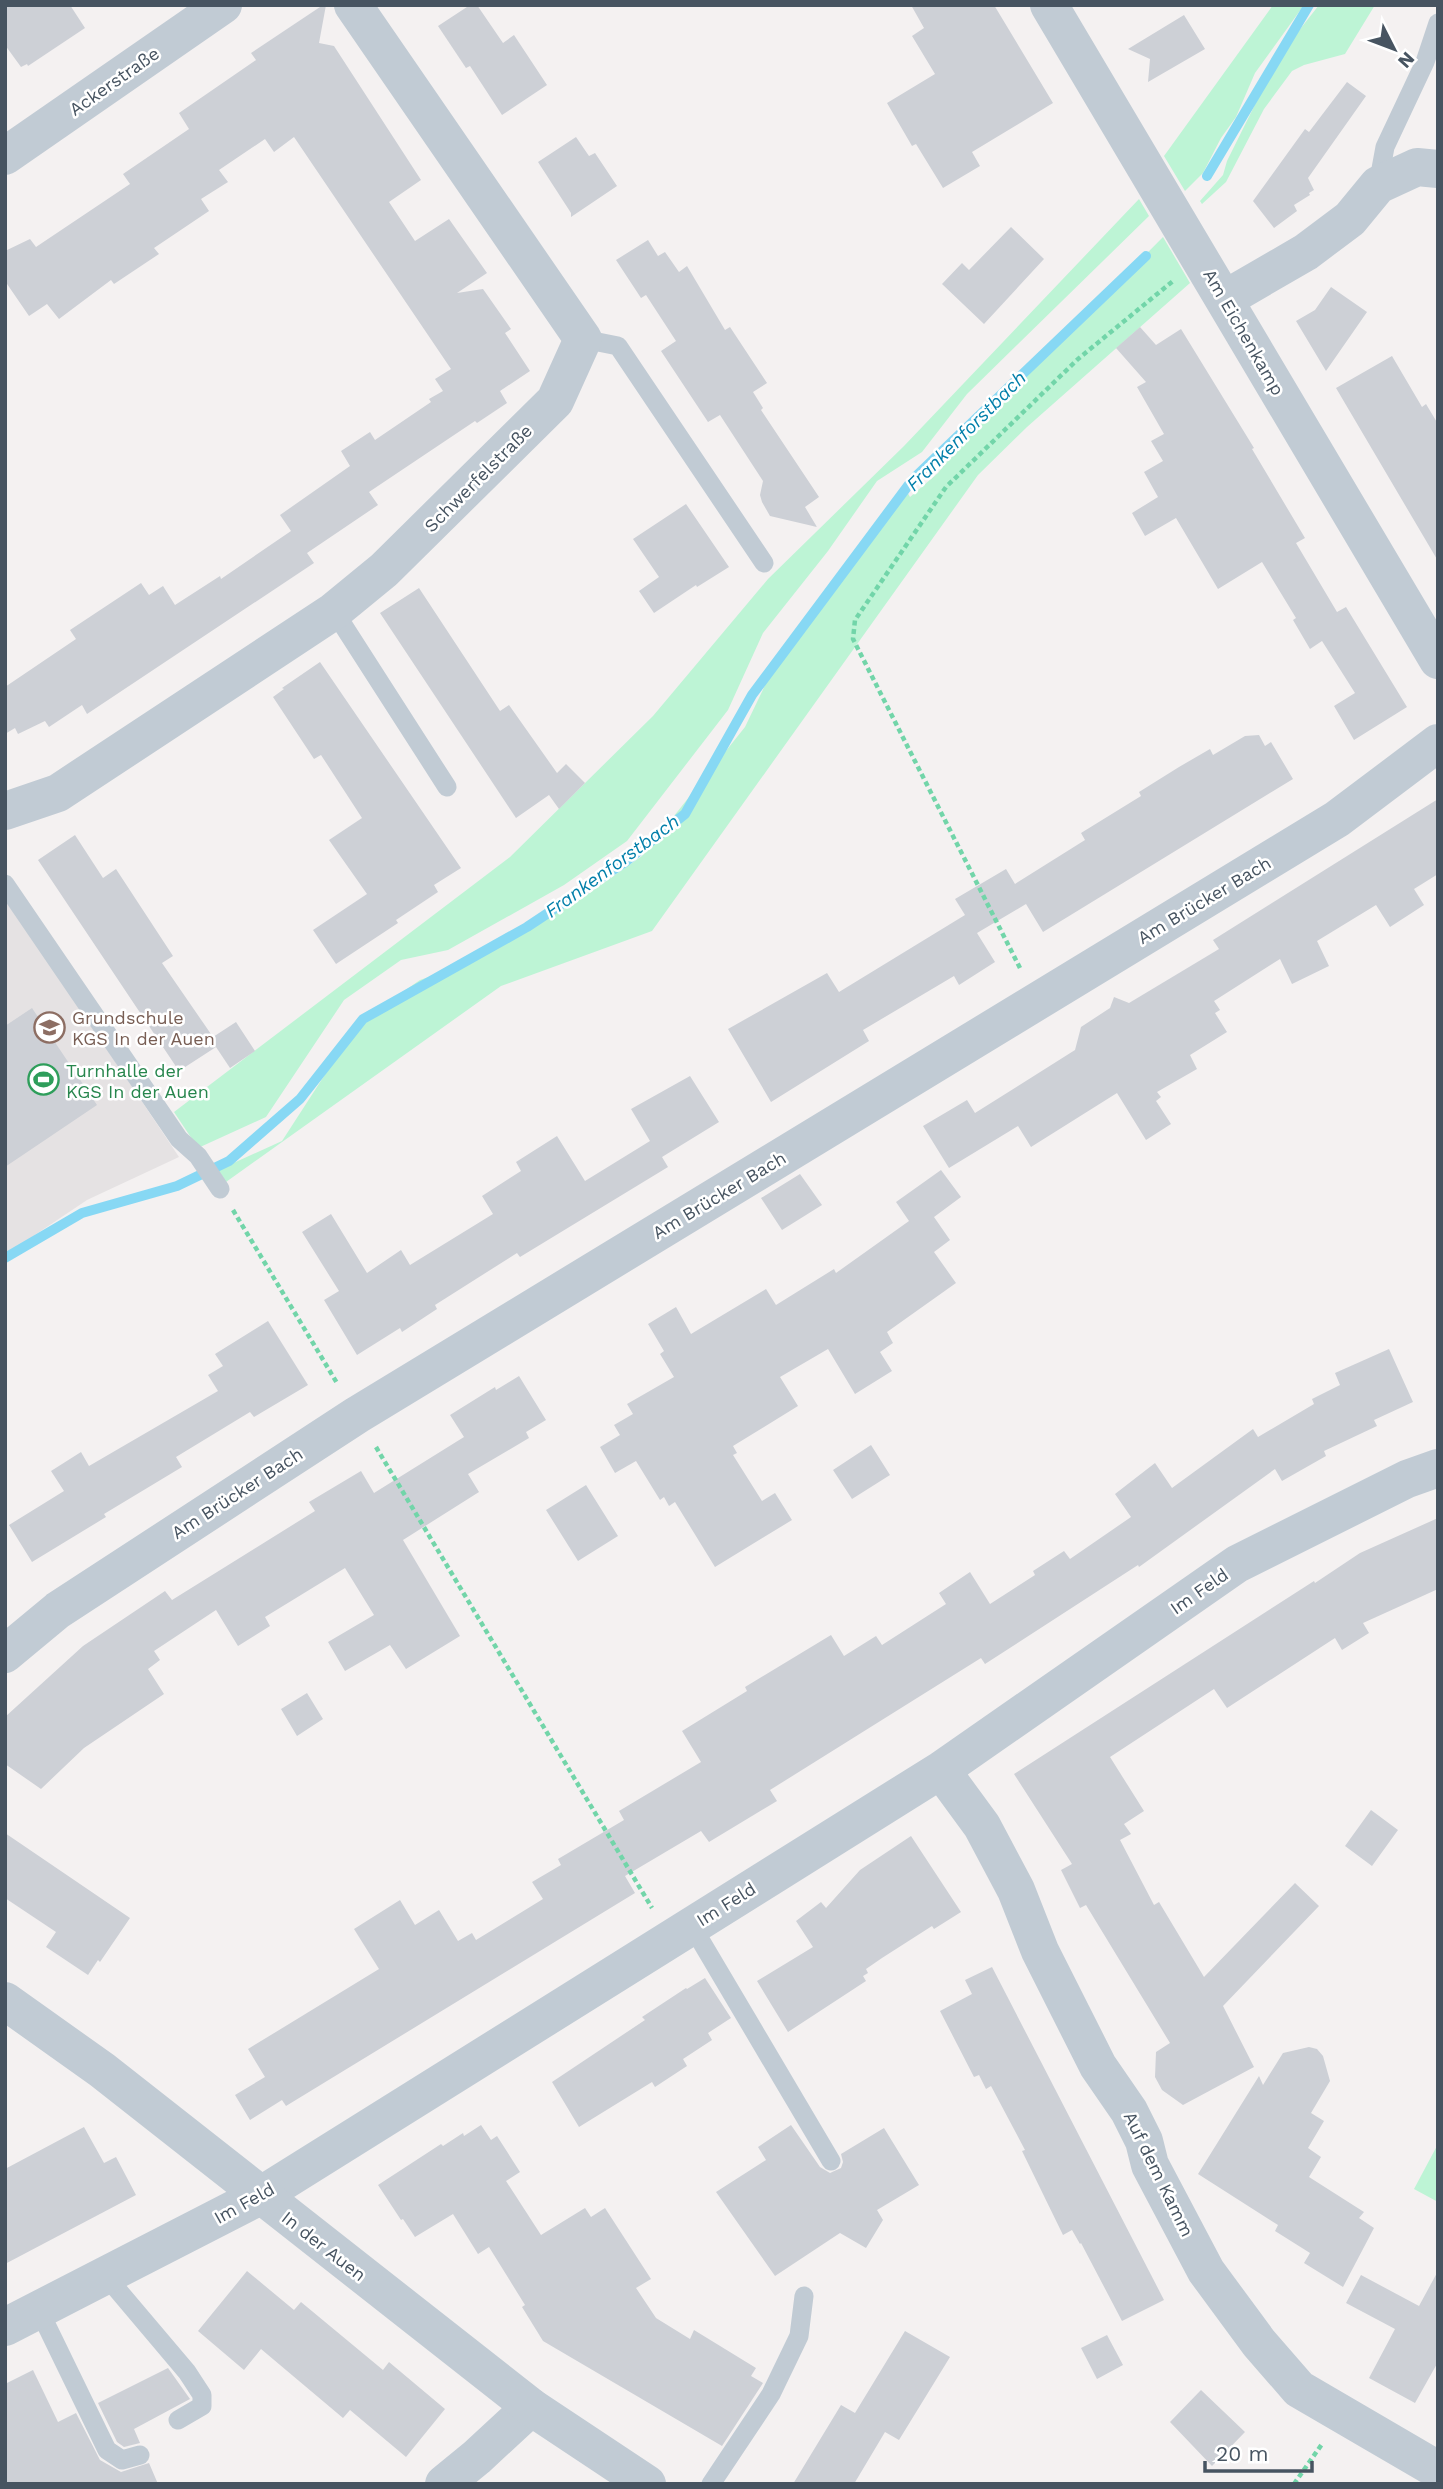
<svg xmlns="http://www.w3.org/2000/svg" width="1443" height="2489" font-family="'Work Sans',sans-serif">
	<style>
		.education { fill: #e5e2e3 }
		.green { fill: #bdf4d5 }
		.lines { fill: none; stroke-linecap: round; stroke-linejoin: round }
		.stream { stroke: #87d8f4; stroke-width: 10 }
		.building { fill: #cdd0d6 }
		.path { stroke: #72d5a9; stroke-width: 4.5; stroke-dasharray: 5 3.5; stroke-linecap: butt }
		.service { stroke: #c1cbd4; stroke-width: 19 }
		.minor { stroke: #c1cbd4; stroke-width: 38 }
		.tertiary { stroke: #c1cbd4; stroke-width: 38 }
		.labels { text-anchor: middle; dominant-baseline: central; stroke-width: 5; stroke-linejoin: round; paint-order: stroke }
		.street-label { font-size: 18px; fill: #475461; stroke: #fff }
		.education-label { font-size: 18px; fill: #785e54; stroke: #fff; text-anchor: start }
		.leisure-label { font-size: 18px; fill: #27864d; stroke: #fff; text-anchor: start }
		.water-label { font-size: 19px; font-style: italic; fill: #027faa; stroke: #fff }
	</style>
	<rect width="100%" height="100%" fill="#f4f1f1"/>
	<!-- education -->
	<path class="education" d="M5,897L179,1157L87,1200L5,1255Z"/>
	<!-- green -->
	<path class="green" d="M1273,5H1304L1255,73L1236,117L1221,138L1203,173L1185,191L1164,156Z
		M1319,5H1375L1345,54L1304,65L1292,71L1264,109L1226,182L1202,204L1200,201L1223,175L1227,161L1279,56Z
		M1139,199L1149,216L967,394L922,452L877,481L828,551L763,633L728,710L627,841L564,885L448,950L401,960L344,1000L266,1117L198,1148L174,1112L510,857L653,716L768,579L904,446Z
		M1163,237L1190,283L1027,427L978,475L652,931L501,986L226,1182L218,1170L282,1141L359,1022L420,980L463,965L578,901L642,856L745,727L781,652L843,576L905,488L910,497L938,473L984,414L1009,393L1007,389L1054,347Z
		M1438,2144V2202L1414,2189Z"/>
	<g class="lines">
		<!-- stream -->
		<path class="stream" d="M1207,176L1309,5
			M5,1258L82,1213L177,1186L229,1161L300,1099L363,1019L527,927L625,862L685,814L752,695L913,479L1146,256"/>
	</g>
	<!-- building -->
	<path class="building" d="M5,5H70L85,28L28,66L27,64L21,67L5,45Z
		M323,5H326L319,43L334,46L421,180L389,202L415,241L449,219L487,273L457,293L483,289L511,329L505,333L530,371L500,391L507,403L477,423L475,421L369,492L378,505L307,553L314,563L87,714L82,705L49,727L45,721L18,734L15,728L5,734V687L76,639L70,630L141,583L149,595L163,586L175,605L220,576L221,579L291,531L280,515L350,466L341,451L370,432L375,440L431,402L429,399L443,391L435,379L451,369L294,137L274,152L265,139L219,170L228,182L201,199L209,211L154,248L159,254L114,284L111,280L59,319L47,304L29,316L5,281V251L30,239L36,247L130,184L123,174L189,129L179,113L256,60L251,53Z
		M470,5H477L503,43L514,35L547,85L502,115L470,66L466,68L438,26Z
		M911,5H994L1053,103L972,152L980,166L943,188L916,144L912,146L887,103L935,74L912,36L924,28Z
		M1184,15L1205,49L1148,82L1150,59L1128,49Z
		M1347,82L1366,96L1308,178L1314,190L1309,193L1310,195L1294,205L1297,211L1274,228L1253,201L1305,129L1309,132Z
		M576,137L589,156L595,153L617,186L571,217V213L538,162Z
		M1011,227L1044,259L984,324L942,284L962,263L969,270Z
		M648,240L658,256L665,252L679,272L687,266L725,330L730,327L767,383L753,392L763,408L761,410L819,497L805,507L817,527L770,516L762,502L760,495L763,481L720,415L708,422L661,351L676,341L646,295L641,298L616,260Z
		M1331,287L1367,312L1326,371L1296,321L1315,310Z
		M1140,327L1156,345L1181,329L1254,448L1252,449L1305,538L1296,543L1337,612L1346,607L1407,707L1354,740L1334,706L1355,693L1322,641L1310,649L1293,620L1296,618L1262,562L1218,589L1176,518L1145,536L1132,513L1158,497L1144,472L1163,461L1151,441L1164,434L1137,387L1146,382L1116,348Z
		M1392,356L1422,407L1426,404L1438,424V561L1336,388Z
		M686,504L729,567L697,587L696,585L654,613L639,591L659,577L633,539Z
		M419,588L500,711L509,705L557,773L566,764L585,783L559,809L549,795L516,818L380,613Z
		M320,662L461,868L434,885L438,892L396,920L398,923L336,964L313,930L367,894L329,840L362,818L321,755L314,759L273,697L284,689L282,688Z
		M1259,735L1265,746L1271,742L1293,779L1043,932L1026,904L977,933L995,962L959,985L954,976L863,1030L869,1041L771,1102L728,1029L827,973L839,992L965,915L955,899L1006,869L1015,884L1085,840L1081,833L1141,796L1139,792L1179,767L1210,749L1213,755L1245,736Z
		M1438,799V874L1414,889L1424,905L1390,927L1376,905L1317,941L1329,966L1292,984L1280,959L1214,1001L1220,1010L1215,1013L1227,1032L1190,1055L1197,1069L1157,1092L1161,1097L1156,1101L1171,1124L1146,1140L1117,1093L1031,1147L1018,1126L949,1168L923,1126L967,1100L975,1113L1075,1050L1081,1027L1110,1008L1114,997L1129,1003L1219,949L1213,940Z
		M75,835L103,878L116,869L173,956L162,963L213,1037L236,1022L255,1051L230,1068L216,1047L179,1071L38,860Z
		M32,1008L97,1105L5,1167V1026Z
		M690,1076L719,1122L662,1157L668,1167L520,1257L517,1253L435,1305L437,1309L402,1332L400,1328L357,1355L324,1300L339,1291L302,1232L331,1214L367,1273L401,1250L410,1265L493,1214L482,1196L521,1171L516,1162L557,1136L585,1181L650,1141L631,1109Z
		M941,1170L961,1197L934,1217L950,1240L934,1252L956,1283L887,1332L893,1343L880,1352L892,1371L855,1394L828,1349L780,1377L798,1406L733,1446L737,1453L733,1455L762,1501L775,1493L792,1520L715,1567L675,1502L669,1506L664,1497L660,1500L636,1461L615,1473L600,1447L620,1435L614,1425L633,1414L627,1404L674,1377L660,1354L664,1351L648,1324L676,1307L691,1334L766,1289L776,1305L834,1269L836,1273L909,1221L896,1202Z
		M800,1174L822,1205L782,1230L761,1198Z
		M268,1321L308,1385L254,1417L250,1412L176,1457L182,1467L104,1514L106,1517L32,1562L9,1525L64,1491L51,1471L81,1452L89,1466L218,1391L208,1375L223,1366L215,1354Z
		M1389,1349L1413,1402L1374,1420L1377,1426L1324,1451L1326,1456L1282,1481L1275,1469L1139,1567L1138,1565L985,1664L981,1658L770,1790L777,1801L709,1842L701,1831L625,1876L635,1893L286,2106L282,2100L250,2120L235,2095L265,2077L248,2049L379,1969L354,1929L400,1900L415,1925L439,1910L458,1941L472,1933L476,1940L543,1899L532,1882L561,1865L558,1859L624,1820L619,1811L701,1762L682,1731L747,1691L745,1687L831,1635L844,1656L876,1636L882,1645L946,1604L939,1593L970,1572L990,1604L1035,1575L1033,1571L1064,1551L1070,1559L1131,1517L1115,1494L1155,1463L1172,1488L1253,1429L1258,1437L1314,1404L1312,1399L1340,1385L1335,1373Z
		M519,1376L546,1420L526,1432L529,1438L468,1474L479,1492L403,1540L460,1636L406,1669L390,1645L345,1671L328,1642L374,1615L345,1568L265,1617L270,1626L238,1646L216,1610L154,1651L160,1660L148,1669L164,1694L84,1748L41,1789L5,1764V1717L83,1646L165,1591L172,1600L315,1511L309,1502L361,1471L374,1493L464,1437L450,1415L495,1387L496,1390Z
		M871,1445L890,1475L852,1499L833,1470Z
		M586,1485L618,1536L578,1561L546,1510Z
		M1438,1518V1589L1363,1623L1369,1633L1342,1650L1335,1638L1227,1708L1214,1689L1110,1757L1144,1811L1124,1824L1131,1834L1120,1840L1154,1905L1159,1902L1204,1977L1295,1883L1319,1906L1223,2006L1254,2067L1183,2105L1162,2090L1155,2077L1156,2052L1170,2043L1086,1905L1080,1908L1061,1870L1072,1864L1014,1774L1314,1581L1315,1583L1360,1553Z
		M307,1693L323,1719L297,1736L281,1709Z
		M1371,1810L1398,1830L1372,1866L1345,1846Z
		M5,1833L130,1918L100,1962L98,1960L88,1975L46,1947L56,1932L5,1898Z
		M911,1836L961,1912L934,1929L932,1926L882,1958L866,1969L868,1973L863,1976L866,1981L788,2032L757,1981L813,1947L796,1921L821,1902L826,1908L860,1870Z
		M992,1967L1164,2300L1122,2321L1081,2243L1080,2244L1072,2230L1063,2235L1022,2151L1025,2150L991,2086L986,2089L979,2075L974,2077L940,2011L972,1994L965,1980Z
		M705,1978L731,2018L708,2033L712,2040L683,2059L687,2066L655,2087L652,2082L579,2127L552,2082L645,2020L642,2017L686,1988L687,1989Z
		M1309,2047L1317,2049L1323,2056L1330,2081L1311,2113L1324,2121L1308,2148L1321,2157L1309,2177L1364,2212L1359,2218L1374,2228L1343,2287L1304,2263L1310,2253L1275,2231L1278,2225L1198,2174L1259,2076L1263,2085L1283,2053Z
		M481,2125L491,2140L497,2136L520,2172L506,2181L541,2235L585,2208L591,2217L605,2208L651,2279L636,2288L656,2318L690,2339L694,2330L756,2368L751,2376L763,2383L722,2446L543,2341L522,2307L525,2305L489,2247L478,2254L453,2214L415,2237L403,2219L401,2220L378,2185L441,2144L443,2146L463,2133L464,2136Z
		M791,2125L820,2167L830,2173L841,2168L843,2162L841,2154L884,2128L919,2185L877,2210L883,2220L866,2248L840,2233L775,2276L716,2192L766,2160L758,2147Z
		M84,2127L104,2163L116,2157L136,2195L5,2264V2169Z
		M247,2271L294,2310L301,2302L383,2370L389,2362L445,2409L406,2457L350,2410L343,2418L261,2349L244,2370L198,2331Z
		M1438,2271V2362L1415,2403L1369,2378L1395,2329L1346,2303L1361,2275L1419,2306Z
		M905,2331L950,2357L899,2440L885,2432L854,2484H793L841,2405L855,2413Z
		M1107,2335L1123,2365L1097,2379L1081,2348Z
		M168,2368L190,2399L134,2429L140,2443L124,2447L117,2442L98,2403Z
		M33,2370L58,2422L76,2413L100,2460L121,2472L149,2463L158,2484H5V2384Z
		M1201,2390L1245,2432L1212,2466L1170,2422Z"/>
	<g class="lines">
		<!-- path -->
		<path class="path" d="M1020,968L853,639L855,620L946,487L1078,359L1173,281
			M233,1210L337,1383
			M376,1447L652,1908
			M1294,2484L1322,2444"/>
		<!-- service -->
		<path class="service" d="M1378,185L1385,147L1425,62L1438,23
			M583,339L618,346L764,563
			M334,611L447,787
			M5,884L179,1139L198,1156L220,1189
			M692,1926L831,2161
			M105,2275L187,2372L202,2395V2406L178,2420
			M39,2310L107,2450L122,2460L140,2455
			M711,2484L771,2394L799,2336L804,2296"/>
		<!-- minor -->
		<path class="minor" d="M1049,5L1438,660
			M5,156L223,5
			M1225,299L1306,252L1350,219L1378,185L1417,167L1438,169
			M5,811L58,793L334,611L384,570L555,401L583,339L353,5
			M5,1654L58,1610L357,1415L1337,819L1438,743
			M941,1770L982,1826L1016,1890L1040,1951L1098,2066L1129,2111L1144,2141L1150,2165L1206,2271L1259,2343L1299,2389L1438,2470
			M5,2327L260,2196L941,1770L1237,1564L1407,1479L1438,1468
			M444,2484L477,2457L531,2407"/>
		<!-- tertiary -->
		<path class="tertiary" d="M5,2001L102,2070L531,2407L647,2484"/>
	</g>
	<!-- icons -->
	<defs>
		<symbol id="school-ring" viewBox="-11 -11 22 22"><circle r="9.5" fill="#fff" stroke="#8d6e63" stroke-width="1.5"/><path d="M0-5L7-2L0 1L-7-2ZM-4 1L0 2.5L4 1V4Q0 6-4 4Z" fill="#8d6e63"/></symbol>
		<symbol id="stadium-ring" viewBox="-11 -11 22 22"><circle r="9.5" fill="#fff" stroke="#2e9e5b" stroke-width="1.5"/><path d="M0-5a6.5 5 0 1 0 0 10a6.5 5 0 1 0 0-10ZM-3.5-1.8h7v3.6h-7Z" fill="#2e9e5b"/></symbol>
	</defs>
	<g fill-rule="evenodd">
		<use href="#school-ring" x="32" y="1010" width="35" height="35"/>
		<use href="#stadium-ring" x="26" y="1062" width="35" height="35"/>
	</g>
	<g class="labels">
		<!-- street labels -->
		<g class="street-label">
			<text transform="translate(114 81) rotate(-35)">Ackerstraße</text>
			<text transform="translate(1244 332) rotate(60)">Am Eichenkamp</text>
			<text transform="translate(478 478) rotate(-45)">Schwerfelstraße</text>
			<text transform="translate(1204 900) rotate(-31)">Am Brücker Bach</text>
			<text transform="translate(719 1195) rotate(-31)">Am Brücker Bach</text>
			<text transform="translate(237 1493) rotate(-33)">Am Brücker Bach</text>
			<text transform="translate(1199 1591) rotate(-35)">Im Feld</text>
			<text transform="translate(726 1904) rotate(-32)">Im Feld</text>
			<text transform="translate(1159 2174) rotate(64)">Auf dem Kamm</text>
			<text transform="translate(244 2203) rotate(-29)">Im Feld</text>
			<text transform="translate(324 2246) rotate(38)">In der Auen</text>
		</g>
		<!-- education labels -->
		<g class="education-label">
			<text x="72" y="1017">Grundschule<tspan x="72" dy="21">KGS In der Auen</tspan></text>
		</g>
		<!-- leisure labels -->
		<g class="leisure-label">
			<text x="66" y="1070">Turnhalle der<tspan x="66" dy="21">KGS In der Auen</tspan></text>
		</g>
		<!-- water labels -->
		<g class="water-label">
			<text transform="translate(966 431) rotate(-45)">Frankenforstbach</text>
			<text transform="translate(612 866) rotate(-36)">Frankenforstbach</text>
		</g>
	</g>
	<!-- border -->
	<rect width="1443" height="2489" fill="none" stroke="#475461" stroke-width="14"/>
	<!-- north arrow -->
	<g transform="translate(1394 49) rotate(132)" stroke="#ffffff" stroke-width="5" paint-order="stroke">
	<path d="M0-5L12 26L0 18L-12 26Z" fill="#475461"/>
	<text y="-10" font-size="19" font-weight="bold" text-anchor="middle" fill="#475461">N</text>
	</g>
	<!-- scale -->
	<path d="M1205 2461v10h107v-10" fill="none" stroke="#475461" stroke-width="3.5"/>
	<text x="1216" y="2461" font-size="21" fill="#475461" stroke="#ffffff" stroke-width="5" paint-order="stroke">20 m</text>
</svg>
